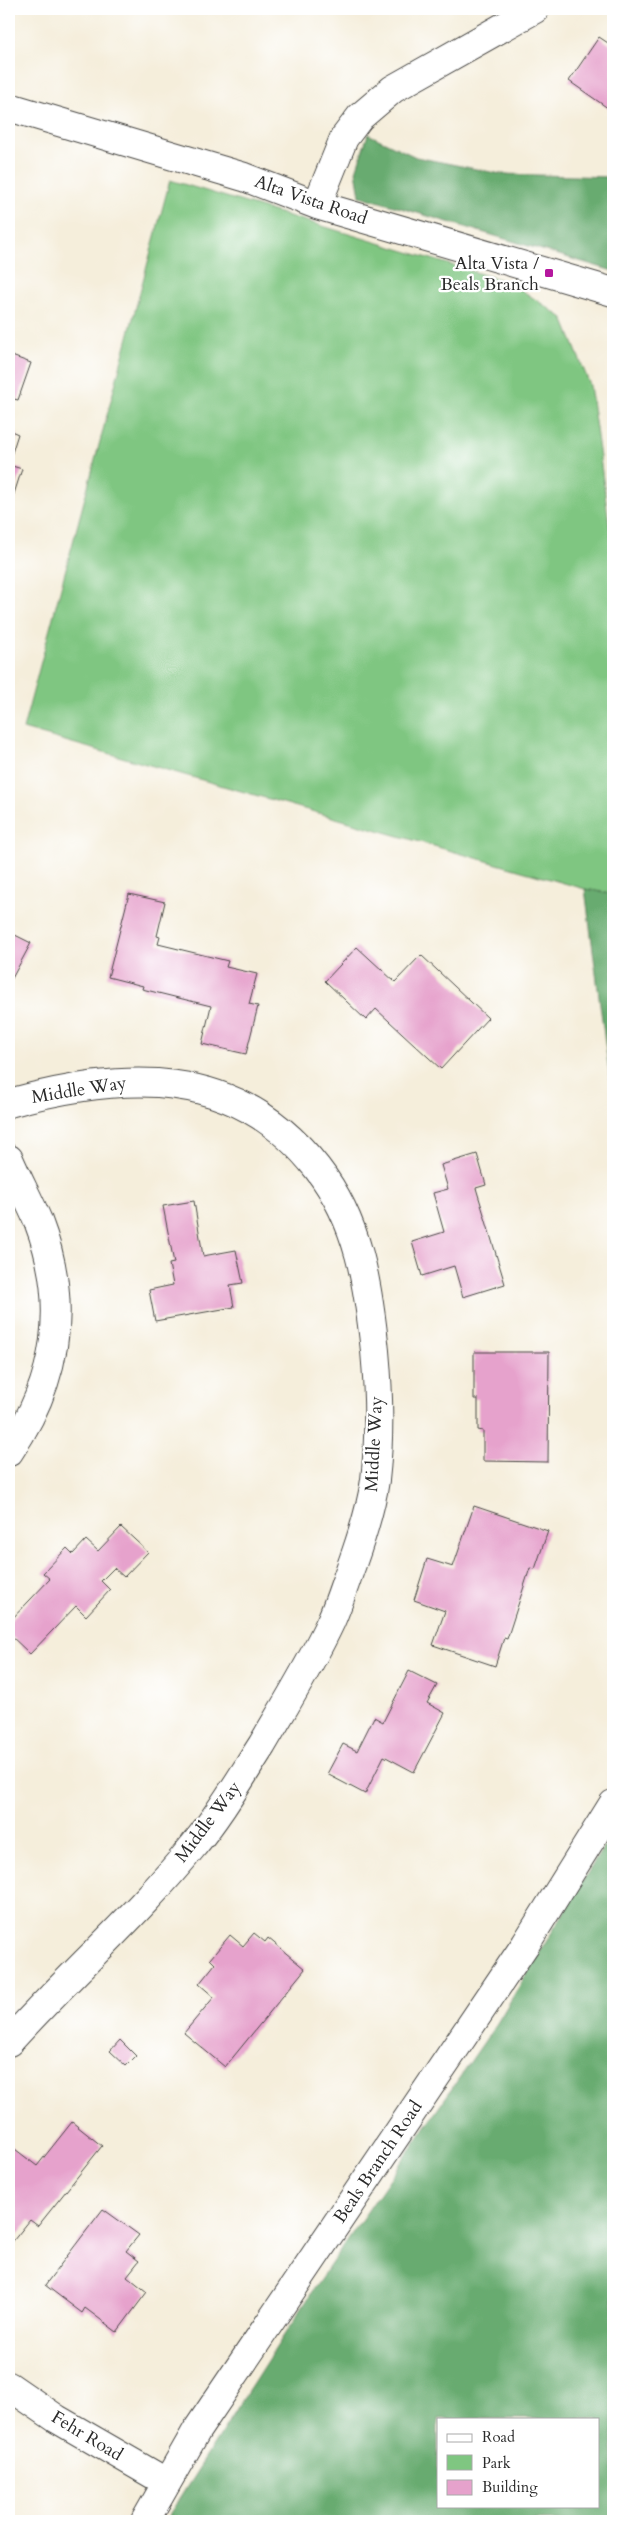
<svg xmlns="http://www.w3.org/2000/svg" width="622" height="2530" font-family="Cardo,serif">
	<style>
		.green { fill: #7fc681; stroke: #557856 }
		.forest { fill: #67ab6f; stroke: #496b4d; fill-rule: evenodd }
		.building { fill: #e6a2cc }
		.lines { fill: none; stroke-linecap: round; stroke-linejoin: round }
		.minor-casing { stroke: #494845; stroke-width: 30 }
		.minor { stroke: #fff; stroke-width: 28 }
		.poi-dot { fill: #b5179e; stroke: #fff; stroke-width: 2 }
		.labels { text-anchor: middle; dominant-baseline: central; stroke-width: 4.5; stroke-linejoin: round; paint-order: stroke }
		.street-label { font-size: 18px; fill: #2b2b2b; stroke: #fff }
		.poi-label { font-size: 18px; fill: #2b2b2b; stroke: #fff; text-anchor: end }
	</style>
	<rect width="100%" height="100%" fill="#fff"/>
	<filter id="ink" filterUnits="userSpaceOnUse"><feTurbulence type="fractalNoise" baseFrequency=".02" numOctaves="2"/><feDisplacementMap in="SourceGraphic" scale="10" xChannelSelector="R" yChannelSelector="G"/><feConvolveMatrix kernelMatrix="1 2 1 2 8 2 1 2 1" color-interpolation-filters="sRGB"/></filter>
	<filter id="wash" filterUnits="userSpaceOnUse"><feTurbulence type="fractalNoise" baseFrequency=".0096" numOctaves="4" result="noise"/><feDisplacementMap in="SourceGraphic" scale="20" xChannelSelector="R" yChannelSelector="G"/><feGaussianBlur stdDeviation="1.12" result="paint"/><feColorMatrix in="noise" values="0 0 0 0 0 0 0 0 0 0 0 0 0 0 0 0 0 1.4 0 .05"/><feComposite in="paint" operator="in"/></filter>
	<g filter="url(#wash)">
		<rect width="100%" height="100%" fill="#f5eedb"/>
		<!-- green -->
		<path class="green" d="M170,180L511,283L563,318L590,385L613,552V894L585,889L23,729Z"/>
		<!-- forest -->
		<path class="forest" d="M368,134L416,157L501,174L613,177V271L360,196L356,171Z
			M585,889L613,894V1104Z
			M613,1831V2521H165L311,2293L497,2023ZM438,2419H598V2506H438Z"/>
		<g id="blocks">
			<!-- building -->
			<path class="building" d="M599,37L611,45L613,42L612,111L569,81Z
				M9,355L31,363L18,400L14,399L9,414Z
				M9,430L18,434L9,462Z
				M9,465L22,469L12,500L9,499Z
				M129,894L165,902L157,936L160,937L158,944L228,961L226,967L257,974L249,1004L258,1006L246,1054L202,1044L211,1006L142,989L143,986L108,977Z
				M9,932L31,943L9,984Z
				M357,947L395,982L421,955L488,1018L441,1069L376,1009L366,1020L325,981Z
				M477,1154L486,1185L476,1188L505,1284L463,1297L454,1266L422,1276L412,1242L444,1232L433,1193L448,1189L441,1165Z
				M194,1201L203,1256L236,1250L243,1283L230,1285L234,1307L155,1321L149,1290L173,1285L169,1264L174,1263L163,1206Z
				M474,1352H549L548,1462L483,1461V1431L478,1430V1399H474Z
				M474,1506L548,1531L535,1569L530,1568L507,1639L504,1638L495,1666L433,1645L445,1611L414,1600L427,1559L453,1567Z
				M121,1527L148,1552L124,1577L114,1568L101,1581L110,1590L86,1616L76,1606L30,1654L9,1634V1622L50,1579L43,1573L67,1548L73,1554L86,1540L98,1551Z
				M409,1671L437,1685L427,1703L445,1713L414,1772L384,1756L365,1794L327,1774L343,1744L357,1751L374,1717L383,1722Z
				M254,1933L265,1942L268,1938L305,1969L225,2067L184,2033L214,1997L199,1984L215,1964L210,1959L230,1935L243,1946Z
				M120,2040L136,2056L126,2066L110,2051Z
				M72,2122L102,2146L38,2226L30,2220L9,2246V2149L11,2146L37,2166Z
				M103,2209L139,2235L126,2251L139,2261L127,2276L147,2292L117,2332L85,2308L82,2313L45,2285Z"/>
		</g>
	</g>
	<g filter="url(#ink)">
		<use href="#blocks" fill-opacity="0" stroke="#494845" stroke-width="1"/>
		<g class="lines">
			<defs>
				<path id="minor" d="M9,107L244,177L317,205L613,292
					M317,205L344,138L360,117L393,89L535,9
					M9,1103C123,1072 236,1064 317,1168C359,1222 368,1284 375,1351C379,1394 380,1437 375,1480C371,1509 362,1536 352,1564C345,1583 339,1603 331,1621C311,1664 286,1704 262,1745C240,1779 220,1814 194,1845C138,1915 69,1975 9,2042
					M9,1159C18,1180 29,1200 38,1221C70,1304 58,1380 9,1452
					M9,2386L57,2419L166,2482
					M145,2521L197,2430L525,1945L613,1804"/>
			</defs>
			<!-- minor casing -->
			<use href="#minor" class="minor-casing"/>
			<!-- minor -->
			<use href="#minor" class="minor"/>
		</g>
	</g>
	<!-- markers -->
	<rect class="poi-dot" x="544" y="268" width="10" height="10" rx="2.5"/>
	<g class="labels">
		<!-- street labels -->
		<g class="street-label">
			<text transform="translate(311 200) rotate(19)">Alta Vista Road</text>
			<text transform="translate(79 1090) rotate(-9)">Middle Way</text>
			<text transform="translate(374 1444) rotate(-87)">Middle Way</text>
			<text transform="translate(208 1822) rotate(-53)">Middle Way</text>
			<text transform="translate(378 2162) rotate(-56)">Beals Branch Road</text>
			<text transform="translate(87 2436) rotate(31)">Fehr Road</text>
		</g>
		<!-- poi labels -->
		<g class="poi-label">
			<text x="539" y="263">Alta Vista /<tspan x="539" dy="21">Beals Branch</tspan></text>
		</g>
	</g>
	<!-- margin -->
	<rect width="622" height="2530" fill="none" stroke="#fff" stroke-width="30"/>
	<!-- legend -->
	<rect x="437" y="2418" width="162" height="90" fill="#ffffff" stroke="#aaaaaa"/>
	<rect x="447" y="2434" width="25" height="8" fill="#ffffff" stroke="#aaaaaa"/>
	<text x="482" y="2442" font-size="15" fill="#2b2b2b">Road</text>
	<rect x="447" y="2455" width="25" height="15" fill="#7fc681" stroke="#aaaaaa"/>
	<text x="482" y="2468" font-size="15" fill="#2b2b2b">Park</text>
	<rect x="447" y="2480" width="25" height="15" fill="#e6a2cc" stroke="#aaaaaa"/>
	<text x="482" y="2492" font-size="15" fill="#2b2b2b">Building</text>
</svg>
